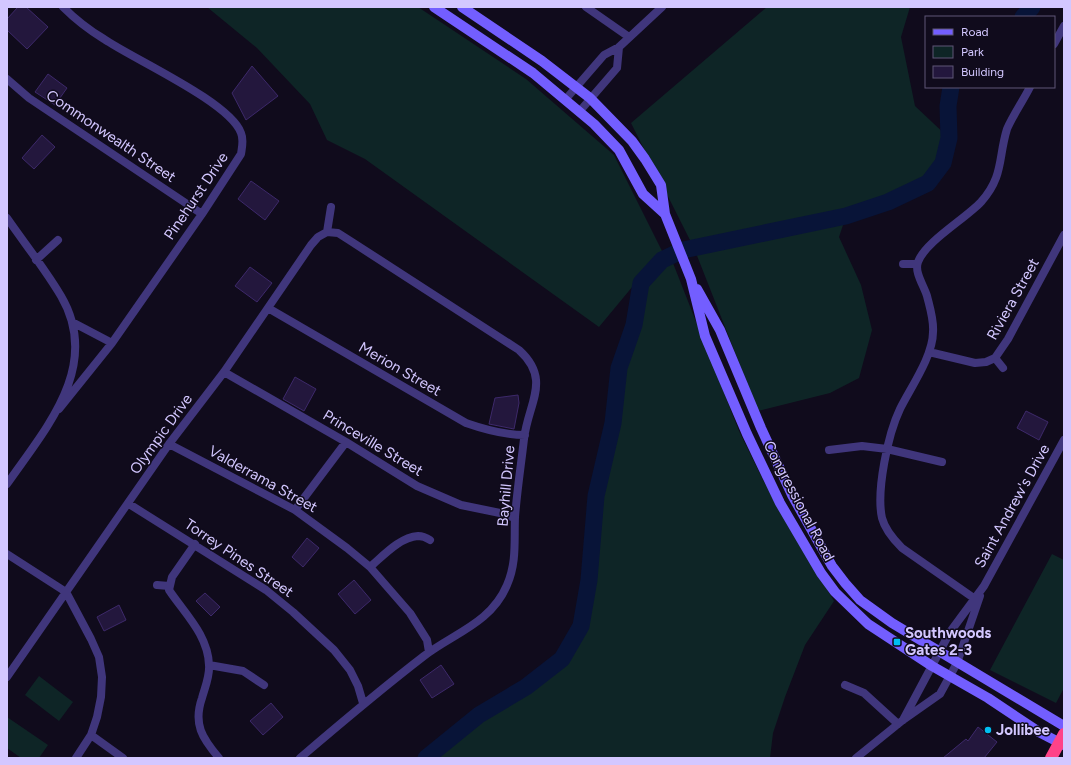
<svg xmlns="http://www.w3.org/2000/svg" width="1071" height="765" font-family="Figtree,sans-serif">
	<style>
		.green { fill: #0e2526 }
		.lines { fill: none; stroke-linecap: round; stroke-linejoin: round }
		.river { stroke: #081438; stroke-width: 17 }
		.building { fill: #23173d; stroke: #3d296a }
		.street { stroke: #40367c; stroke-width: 8 }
		.secondary { stroke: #735eff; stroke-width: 10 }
		.highway { stroke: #ff4288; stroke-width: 12 }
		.poi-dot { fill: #00bff2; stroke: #100b1c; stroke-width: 1.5 }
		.labels { text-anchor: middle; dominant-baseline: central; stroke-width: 3; stroke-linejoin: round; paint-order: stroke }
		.street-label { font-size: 15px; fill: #d3c7ff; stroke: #100b1c }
		.poi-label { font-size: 15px; font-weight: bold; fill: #d3c7ff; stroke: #100b1c; text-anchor: start }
	</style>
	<rect width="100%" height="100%" fill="#100b1c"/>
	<!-- green -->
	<path class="green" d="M207,7H418L526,79L614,155L662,251L599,327L365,159L327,140L310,104L257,48Z
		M767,7H910L901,37L915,106L949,138C947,146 946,155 943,162C931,193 875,206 846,216L839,237L861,285L872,330L859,378L830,393L758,411L694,248L631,123Z
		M659,258H671L739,431L763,480L834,601L805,645L785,697L773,733L770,758H426L479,715L526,687L562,659L581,626L589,580L596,496L613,423L619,368L634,325L641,283Z
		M1052,554L1064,560V688L1056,703L990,670Z
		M39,676L73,702L59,721L25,695Z
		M7,717L48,745L39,758H21L7,748Z"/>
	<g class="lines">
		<!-- river -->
		<path class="river" d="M1023,17L1032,7
			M426,758L479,715L526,687L562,659L581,626L589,580L596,496L613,423L619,368L634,325L641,283L662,260L683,250L846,216L888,202L928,183L943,163L949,138L948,106L951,87"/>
	</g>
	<!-- building -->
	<path class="building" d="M18,7H26L48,27L27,49L7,30V19Z
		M252,66L278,96L246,120L232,93Z
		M48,74L67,88L55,105L35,92Z
		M42,135L55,147L34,169L22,158Z
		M251,181L279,201L265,220L238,199Z
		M250,267L272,283L257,302L235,286Z
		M295,377L316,389L304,411L283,399Z
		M518,395L519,403L514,429L489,424L495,398Z
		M1026,411L1048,422L1039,440L1017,428Z
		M307,538L319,548L303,567L292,557Z
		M354,580L371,600L355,614L338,594Z
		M205,593L220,607L211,616L196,601Z
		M119,605L126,620L104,631L97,617Z
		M441,665L454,684L432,698L420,680Z
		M271,703L283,717L263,735L250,721Z
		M978,727L997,742L984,758H943L966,739L968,741Z"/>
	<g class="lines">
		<!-- street -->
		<path class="street" d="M586,7L629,37
			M1054,44L1064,26
			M7,79L29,98L202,214
			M565,100L604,55L619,47L662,7
			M579,112L617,68L619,47
			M7,218C25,244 45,269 61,296C102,366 46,428 7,484
			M327,232L331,207
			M36,260L58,240
			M903,264H917
			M268,308L466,423C486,430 504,435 525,435
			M72,322L112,343
			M929,352L975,363L986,362L995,358L1008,339L1064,235
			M995,358L1003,368
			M224,372L346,442L417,486L461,505L500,513L515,518
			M59,409L112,343L202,214L241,154C242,147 244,140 241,133C230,102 133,59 104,39C89,30 75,19 63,7
			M169,444L295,510L347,548L370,567L410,613L427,640L429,652
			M829,450L862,446L887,449L942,462
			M129,504L266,590L293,612L334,650L350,670L358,686L363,703
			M295,510L346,442
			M195,544L172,577L169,590C185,614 208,635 209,665C210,676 205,687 202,698C193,724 202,738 219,758
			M7,554L66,592L91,639L99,657L102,677L101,697L97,717L91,735L76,758
			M370,567C383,556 400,537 418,536C422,536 427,538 430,540
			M157,585L169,586
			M978,601L902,548C894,540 885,530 882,518C876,491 888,434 900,409C911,387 933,356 933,332C934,320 930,308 927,296C924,286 914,272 918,262C925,242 965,219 981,202C1004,176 998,158 1007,129C1013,115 1023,101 1030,87
			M209,665L243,671L264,685
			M7,677L169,444L224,372L311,245L318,237L327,232
			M845,685L864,693L898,724
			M903,720L950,632L984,586L1064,440
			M91,735L123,758
			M300,758C341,723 381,689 424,656C454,633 491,623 507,585C517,562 514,541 515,517C517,491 521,465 524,439C528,403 552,380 519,350L349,240L338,233L327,232
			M856,758L903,720L940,694L957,663L980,596"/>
		<!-- secondary -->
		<path class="secondary" d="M434,7L533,73L594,124L619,150L643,194L665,214
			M462,7L542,61L590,98L632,141L645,159L661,185L665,214L691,279L705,336L747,434L780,503L821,573L835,592L868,624L932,666L988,698L1039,732L1064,745
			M697,289L720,330L761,428L792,495L832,566L845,583L860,600L892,623L1064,726"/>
		<!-- highway -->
		<path class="highway" d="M1051,758L1064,734"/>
	</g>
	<!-- markers -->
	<g class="poi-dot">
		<rect x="893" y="638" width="8" height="8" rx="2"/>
		<circle cx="988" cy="730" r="4"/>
	</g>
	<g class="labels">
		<!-- street labels -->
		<g class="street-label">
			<text transform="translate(111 136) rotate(34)">Commonwealth Street</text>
			<text transform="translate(196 196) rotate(-56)">Pinehurst Drive</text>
			<text transform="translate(1013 299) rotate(-61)">Riviera Street</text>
			<text transform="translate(400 369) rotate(30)">Merion Street</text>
			<text transform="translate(161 434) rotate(-54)">Olympic Drive</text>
			<text transform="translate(373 443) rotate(31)">Princeville Street</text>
			<text transform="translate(263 479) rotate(29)">Valderrama Street</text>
			<text transform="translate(506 486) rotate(-85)">Bayhill Drive</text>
			<text transform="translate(799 501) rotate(62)">Congressional Road</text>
			<text transform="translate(1012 506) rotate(-61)">Saint Andrew's Drive</text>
			<text transform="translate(239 558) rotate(34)">Torrey Pines Street</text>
		</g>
		<!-- poi labels -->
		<g class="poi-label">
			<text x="905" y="633">Southwoods<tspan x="905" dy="17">Gates 2-3</tspan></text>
			<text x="996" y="730">Jollibee</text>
		</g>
	</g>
	<!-- border -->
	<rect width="1071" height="765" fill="none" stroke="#d3c7ff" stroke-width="16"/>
	<!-- legend -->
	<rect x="925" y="16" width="130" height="72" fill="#100b1c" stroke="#5e5677"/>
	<rect x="933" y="29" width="20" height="6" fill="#735eff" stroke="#5e5677"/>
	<text x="961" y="36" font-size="12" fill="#d3c7ff">Road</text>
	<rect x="933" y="46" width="20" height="12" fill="#0e2526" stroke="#5e5677"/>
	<text x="961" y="56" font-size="12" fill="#d3c7ff">Park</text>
	<rect x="933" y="66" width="20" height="12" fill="#23173d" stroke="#5e5677"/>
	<text x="961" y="76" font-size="12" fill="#d3c7ff">Building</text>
</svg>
